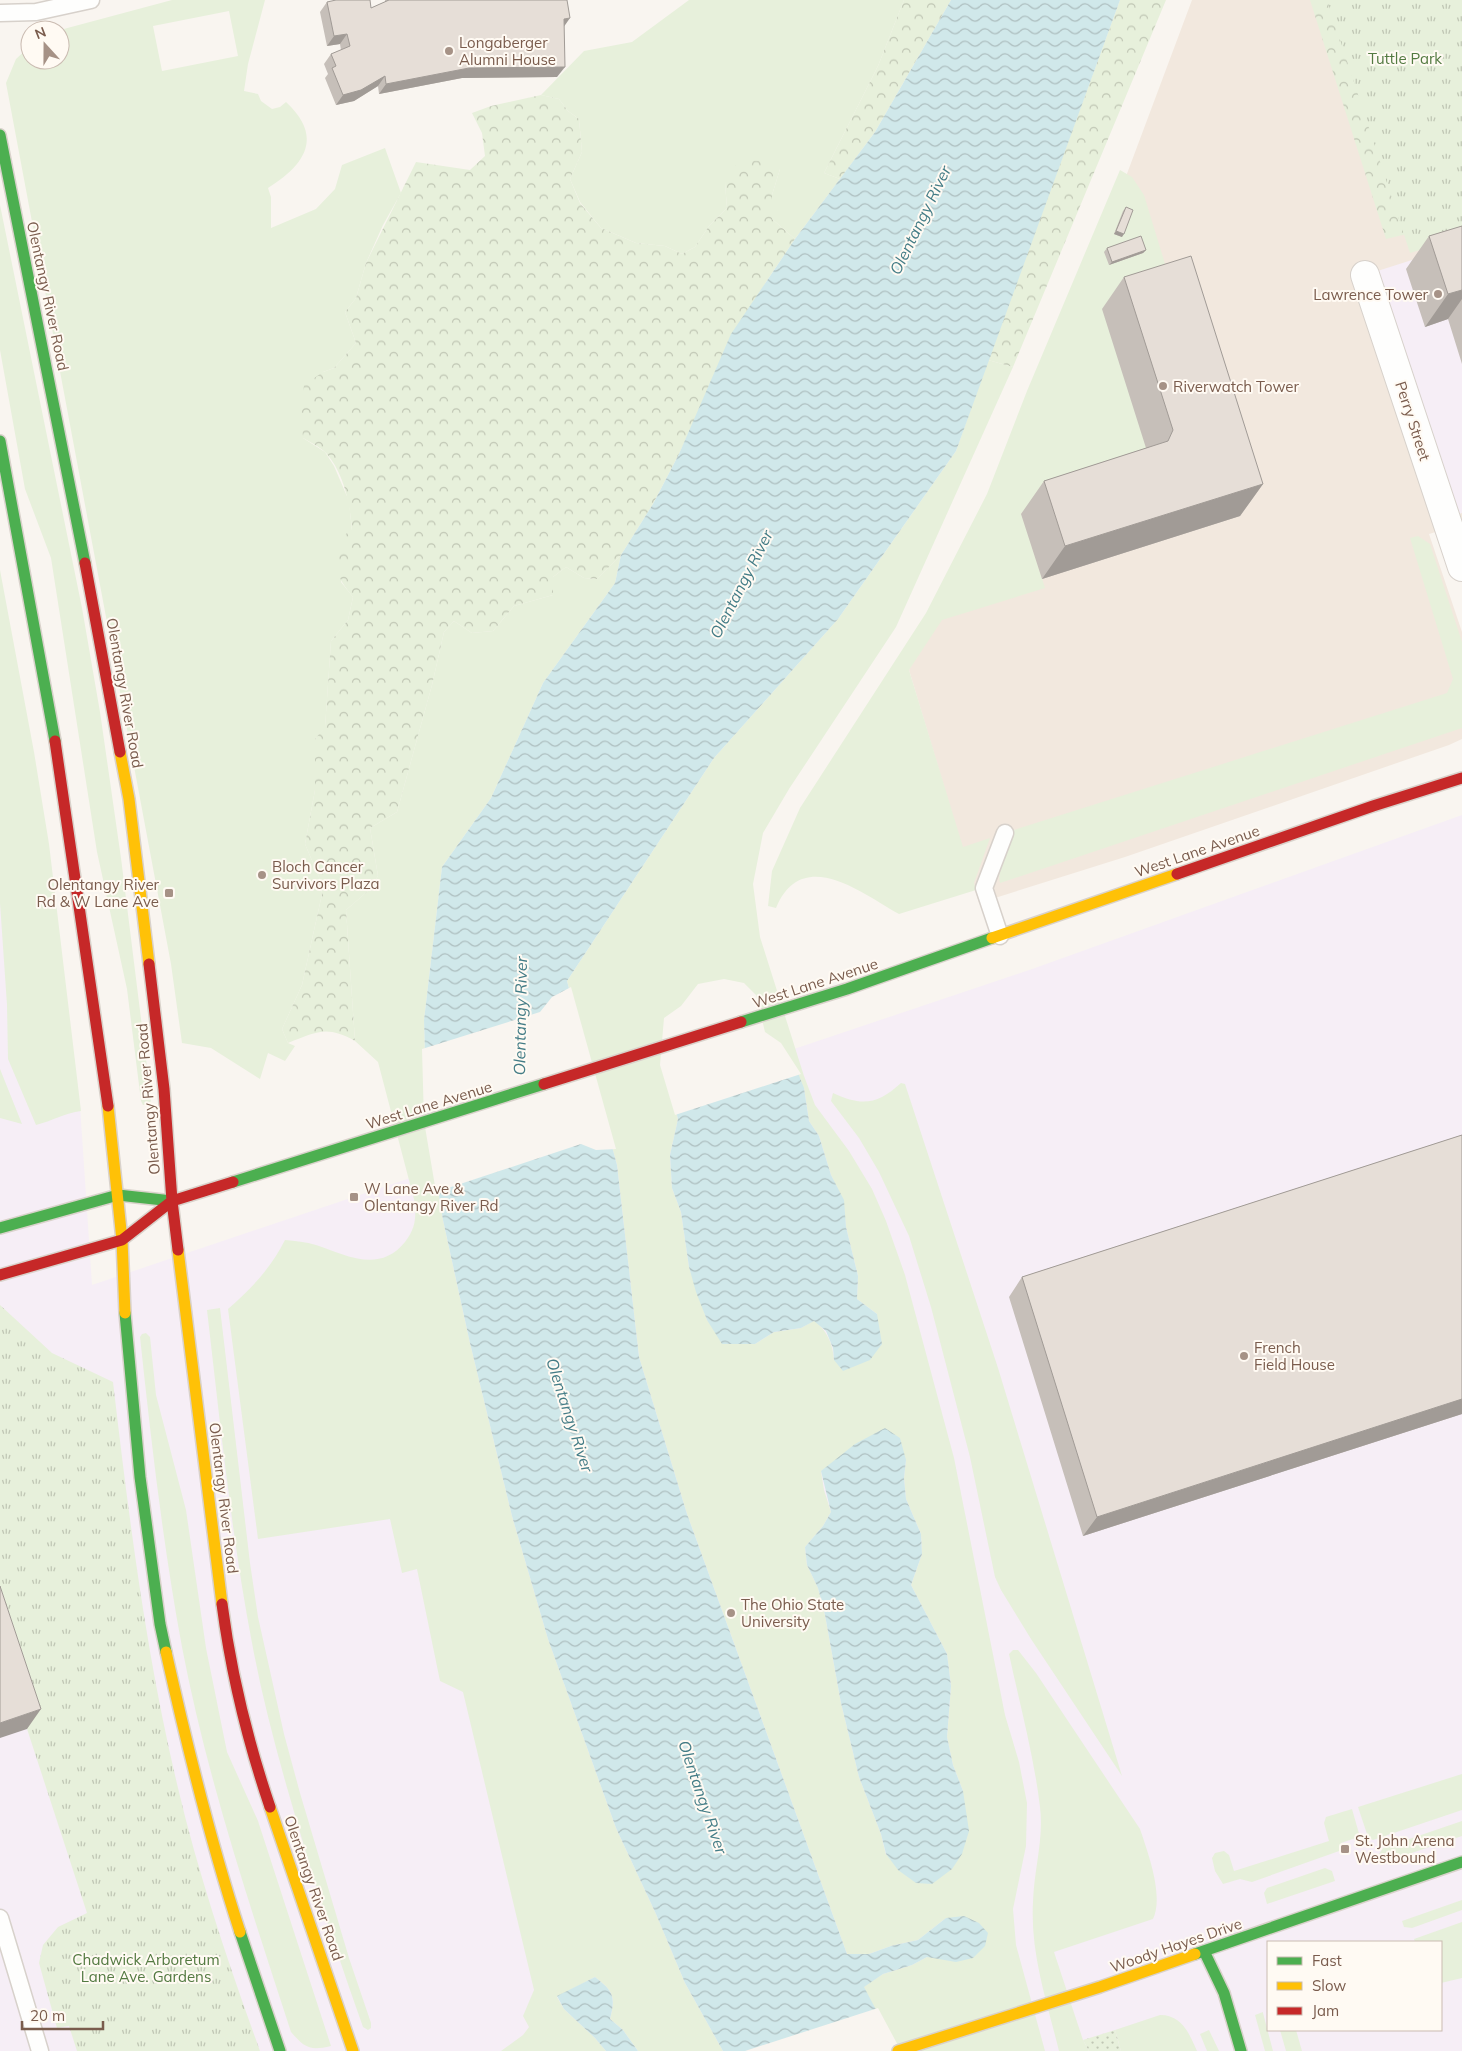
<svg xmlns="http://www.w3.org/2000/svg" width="1462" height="2051" font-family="Mulish,sans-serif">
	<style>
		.residential { fill: #f2e8de }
		.education { fill: #f6eef6; fill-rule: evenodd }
		.grass { fill: #e7f0db; fill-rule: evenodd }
		.forest { fill: url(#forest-crowns) }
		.park { fill: url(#park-tufts) }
		.garden { fill: url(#garden-dots) }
		.water { fill: url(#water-waves) }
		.pier { fill: #f9f5f0 }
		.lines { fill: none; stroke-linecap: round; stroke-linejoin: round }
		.lane-casing { stroke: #d7d1cb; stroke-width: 19 }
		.street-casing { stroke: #d7d1cb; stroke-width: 30 }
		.fast-casing { stroke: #d9d2cb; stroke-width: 14 }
		.slow-casing { stroke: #d9d2cb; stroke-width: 14 }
		.jam-casing { stroke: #d9d2cb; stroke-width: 14 }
		.lane { stroke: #fefefd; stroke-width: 16 }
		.street { stroke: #fefefd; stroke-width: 28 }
		.fast { stroke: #4caf50; stroke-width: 11 }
		.slow { stroke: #ffc107; stroke-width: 11 }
		.jam { stroke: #c62828; stroke-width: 11 }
		.wall { fill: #c6bfb9 }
		.shaded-wall { fill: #a19b96 }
		.building { fill: #e6ded7; stroke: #a19b96 }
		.poi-dot { fill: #a69286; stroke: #fffaf3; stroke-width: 2 }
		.labels { text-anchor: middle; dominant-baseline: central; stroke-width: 4; stroke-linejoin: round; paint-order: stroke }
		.poi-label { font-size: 15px; fill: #7a5c4d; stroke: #fffaf3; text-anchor: start }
		.park-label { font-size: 15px; fill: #537a41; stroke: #fffaf3 }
		.street-label { font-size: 15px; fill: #7a5c4d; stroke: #fffaf3 }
		.water-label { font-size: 16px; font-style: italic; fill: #437c86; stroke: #fffaf3 }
	</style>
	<defs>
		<pattern id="forest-crowns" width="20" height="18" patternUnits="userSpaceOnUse" patternTransform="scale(1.25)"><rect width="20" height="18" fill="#e7f0db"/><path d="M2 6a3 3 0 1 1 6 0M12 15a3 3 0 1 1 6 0" fill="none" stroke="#c0c6b4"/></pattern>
		<pattern id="park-tufts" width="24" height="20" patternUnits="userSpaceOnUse" patternTransform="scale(1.25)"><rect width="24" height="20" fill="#e7f0db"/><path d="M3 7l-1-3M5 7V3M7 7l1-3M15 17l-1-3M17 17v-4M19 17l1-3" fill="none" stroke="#c0c6b4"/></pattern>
		<pattern id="garden-dots" width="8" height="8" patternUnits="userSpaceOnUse" patternTransform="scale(1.25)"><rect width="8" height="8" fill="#e7f0db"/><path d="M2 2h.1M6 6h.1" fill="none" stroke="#c0c6b4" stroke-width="1.8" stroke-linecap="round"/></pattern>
		<pattern id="water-waves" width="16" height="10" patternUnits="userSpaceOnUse" patternTransform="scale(1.25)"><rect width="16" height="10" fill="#d0e8ea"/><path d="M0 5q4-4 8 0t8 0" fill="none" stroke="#aebfc0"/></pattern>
	</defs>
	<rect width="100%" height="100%" fill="#f9f5f0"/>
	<!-- residential -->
	<path class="residential" d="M1192,0H1327L1462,237V524L1429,534L1462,632V739L1449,745L1125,857L979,903L909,670L1082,294Z"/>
	<!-- education -->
	<path class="education" d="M1462,244V513L1445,518L1365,275Z
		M0,590L51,875L80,1106L92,1285L1035,968L1462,815V2051H0ZM1268,1942H1441V2030H1268Z"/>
	<!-- grass -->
	<path class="grass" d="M172,0H265L248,64L244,91L258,94L261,101L272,109L280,107L286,102C324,137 305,165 268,188L271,197V228L316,209L335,189L342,165L385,148L401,193L383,225L366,263L356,298L345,312L356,343L334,368L323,372L303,438L325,452L334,466L349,501L352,531L341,582L353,597L348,620L331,641L325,728L315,739V790L305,844L319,877L322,894L302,985L282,1029L288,1043L295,1046L285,1061L268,1053L260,1079L211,1048L182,1043L171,964L6,83L16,59L30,46V60H60V30ZM229,11L238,56L162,71L153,26Z
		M689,0H904L878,66L824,173L840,179L795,239L772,219V195L780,169L725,183L727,208L709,226L695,247L682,254L665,246L636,243L601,228L580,202L570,179L582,152L579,119L568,111L559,99L541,95L584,51L632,42Z
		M1120,170L1132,177L1144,195L1172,287L1151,463L1021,513L1045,588L942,620L909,670L963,847L990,838L974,883L976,890L899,914C862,893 802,845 776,908L768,906L772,871L800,808L926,613L987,494L1027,391Z
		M0,205L82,608L100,712L121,858L151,1099L150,1104L143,1105L141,1101L127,989L97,852L51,558L25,489L0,350Z
		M988,360L1013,367L896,627L789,789L763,833L753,884L760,937L804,1076L815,1105L849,1151L872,1189L886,1221L905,1275L954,1458L1005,1715L1019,1762L1027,1803L1026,1846L1013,1909L1016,1945L1045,2051H898L863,1987L883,1974L912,1965L927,1957L946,1918L918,1940L891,1946L869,1954H847L687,1514L639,1357L617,1165L567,981L714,758L838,619L956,451ZM668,1079L804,1088L809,1121L819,1136L831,1175L843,1200L846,1227L858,1276L857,1299L877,1314L834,1360C833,1343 827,1332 815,1320L801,1328L774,1332L755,1344L707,1320L689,1267L681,1212L672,1188L670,1155L678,1119ZM906,1460L904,1478L906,1499L921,1534L922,1554L911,1585L947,1654L951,1686L947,1737L953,1765L963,1791L886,1855L881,1834L859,1777L841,1703L825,1615L818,1588L807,1565L805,1547L823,1526L831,1512L824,1490L821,1471Z
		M1418,536L1430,544L1462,642V728L1000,883C996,869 1011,846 1014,830L1447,693L1453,679L1410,538Z
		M621,555L615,583L543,683L491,798L442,867L424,1020L427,1121L443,1220L470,1343L512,1516L548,1639L616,1828L656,1914L685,1983L723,2051H638L623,2030L610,2019C616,1996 613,1991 595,1977L557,1997L564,2009L595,2038L606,2051H501L523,2035L529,2027L523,2016L534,1990L463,1692L440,1681L417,1569L402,1573L390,1519L258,1539L228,1309C251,1289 271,1268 285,1240C295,1241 306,1242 316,1245C346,1255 379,1274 405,1242C415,1229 416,1220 415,1203L378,1062L355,1041L346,910L368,891L378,876L370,828L397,812L432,685L444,632L454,621L472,633L493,631L514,606L553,595V577L566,567L584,578L597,579Z
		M0,570L34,752L49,844L81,1111C65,1113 52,1121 36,1125L8,1059L7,1005L0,903Z
		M0,1069L22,1124L0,1118Z
		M901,1083L905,1084L998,1368L1122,1776L1031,1639L1001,1590L995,1577L970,1457L931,1307L909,1236L879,1172L859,1138L831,1101L833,1093C863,1107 878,1104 901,1083Z
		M220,1308L250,1563L258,1617L284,1734L300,1793L349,1958L371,2023V2028L368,2030L363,2027C344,1974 326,1920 310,1866C288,1792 266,1719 252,1643C231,1533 220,1421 207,1310Z
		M146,1333L150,1337L156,1395L186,1510L206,1648L227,1752L258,1821L331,2046C310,2051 305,2048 291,2032C250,1906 207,1778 182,1647C163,1545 151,1440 140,1337L142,1334Z
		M1013,1650H1018L1036,1673L1140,1829C1148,1853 1164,1896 1153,1919L1054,1952L1083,2040L1089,2051H1059C1047,2002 1030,1953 1033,1902C1034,1869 1044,1839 1040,1807C1034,1756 1020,1705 1009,1654Z
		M1462,1774V1810L1373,1840L1368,1837L1358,1807Z
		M1352,1809L1362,1844L1359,1845L1356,1838L1341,1843L1342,1850L1252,1882L1240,1879L1223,1884L1215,1871L1212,1858L1215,1853L1224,1851L1229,1855L1234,1871L1329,1841L1324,1823L1326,1817Z
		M1462,1821V1836L1382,1863L1379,1854L1383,1848Z
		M1325,1868L1332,1871L1335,1881L1267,1904L1264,1893L1267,1888Z
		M1462,1900V1910L1412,1928L1404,1927L1402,1921Z
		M1462,1922V1978L1441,1983V1942H1415L1414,1939Z
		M1263,2012V2013L1273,2051H1265L1255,2015Z
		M1160,2015C1182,2015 1189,2033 1197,2051H1121L1115,2030Z
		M1209,2030L1219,2051H1207L1200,2034Z
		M1280,2030H1296L1302,2051H1286Z"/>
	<!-- forest -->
	<path class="forest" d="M904,0H951L875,132L840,179L824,173L878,66Z
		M1120,0H1166L1013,367L988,360Z
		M1310,0H1378L1411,233L1386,239Z
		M541,95L559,99L568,111L579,119L582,152L570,179L580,203L601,228L636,243L665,246L682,254L695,247L709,226L727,208L725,183L739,160L762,161L780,169L772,195V219L795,239L766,282L703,402L679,454L653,504L621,555L597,579L584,578L566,567L553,577V595L514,606L493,631L472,633L454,621L444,632L432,685L397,812L370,828L378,876L368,891L346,910L355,1041C326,1025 317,1032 288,1043L282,1029L302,985L322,894L319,877L305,844L315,790V739L325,727L331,641L348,620L353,597C335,575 334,567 338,539L352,530C350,504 344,473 326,453C320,447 310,442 303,438L301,410L304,385L323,372L334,368L356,343L345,312L356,298L366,263L416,162L470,170L485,156L482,133L472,113L491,106Z"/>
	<!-- park -->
	<path class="park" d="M1327,0H1462V237L1410,253Z
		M0,1305L52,1353L113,1382C129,1518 146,1655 178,1788C199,1877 229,1965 260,2051H77L69,2026L57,2028L39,1963L43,1945L58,1927L87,1913L0,1646Z"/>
	<!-- garden -->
	<path class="garden" d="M1115,2030L1121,2051H1089L1083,2040Z"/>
	<!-- water -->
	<path class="water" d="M951,0H1120L956,451L838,619L714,758L567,981L617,1165L639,1357L687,1514L847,1954H869L891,1946L918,1940L946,1918L964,1916L979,1923L988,1933L985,1946L973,1958L956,1962L927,1957L912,1965L883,1974L864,1987L898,2051H723L685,1983L656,1914L616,1828L548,1639L512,1516L470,1343L443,1220L427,1121L424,1020L442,867L491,798L543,683L615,583L621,555L653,504L679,454L731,334L795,239L875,132Z
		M763,1033L798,1073L804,1088L809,1121L819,1136L831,1175L844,1200L846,1227L858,1276L857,1299L877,1314L882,1344L870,1360L843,1371L834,1360L833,1348L826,1331L814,1321L801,1328L774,1332L755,1344H722L707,1320L696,1292L689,1267L681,1212L672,1188L670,1155L678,1119L668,1079Z
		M885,1428L900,1438L906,1460L904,1478L906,1499L921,1534L922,1554L911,1585L947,1654L951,1686L947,1737L953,1765L963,1791L969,1831L962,1854L952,1869L932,1884L916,1883L898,1870L886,1854L881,1834L859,1777L841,1703L825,1615L818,1588L807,1565L805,1547L823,1526L831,1512L821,1471L855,1444Z
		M595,1977C613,1991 616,1996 610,2019L623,2030L638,2051H606L595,2038L564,2009L557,1996Z"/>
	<!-- pier -->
	<path class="pier" d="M724,979L744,983L756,995L765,1032L781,1043L801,1074L675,1115L660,1065L664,1018L681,1006L698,984Z
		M571,987L616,1149L596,1150L581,1144L436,1192L424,1121L422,1049L540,1012L552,997Z
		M878,2008L901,2051H745Z"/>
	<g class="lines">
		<defs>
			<path id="lane" d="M0,13L36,12L91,0
				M1000,936L984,888L1005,833
				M0,1918L40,2051"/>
			<path id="street" d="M1365,275L1462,567"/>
			<path id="fast" d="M0,135L85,563
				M0,441L55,741
				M741,1022L847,989L992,938
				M233,1182L544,1084
				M0,1228L118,1195L172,1201
				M125,1313L140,1477L160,1624L166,1652
				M240,1932L280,2051
				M1204,1951L1224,1993L1241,2051
				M1195,1954L1462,1862"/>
			<path id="slow" d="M120,752L129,799L149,964
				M992,938L1177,874
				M108,1106L122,1240L125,1313
				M178,1250L222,1604
				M166,1652C187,1746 210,1840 240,1932
				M270,1807L353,2051
				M898,2051L1100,1987L1195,1954"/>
			<path id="jam" d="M85,563L120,752
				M55,741L108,1106
				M1177,874L1373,806L1462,778
				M149,964L164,1089L172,1201L178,1250
				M544,1084L741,1022
				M0,1275L122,1240L172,1201L233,1182
				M222,1604C231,1673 248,1742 270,1807"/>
		</defs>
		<!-- lane casing -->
		<use href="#lane" class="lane-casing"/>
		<!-- street casing -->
		<use href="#street" class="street-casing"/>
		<!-- fast casing -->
		<use href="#fast" class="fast-casing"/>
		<!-- slow casing -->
		<use href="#slow" class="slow-casing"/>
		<!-- jam casing -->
		<use href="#jam" class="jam-casing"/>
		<!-- lane -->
		<use href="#lane" class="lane"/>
		<!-- street -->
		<use href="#street" class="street"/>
		<!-- fast -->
		<use href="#fast" class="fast"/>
		<!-- slow -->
		<use href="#slow" class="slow"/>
		<!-- jam -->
		<use href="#jam" class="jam"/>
	</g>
	<!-- wall -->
	<path class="wall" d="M385,0H567L557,77L462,78L379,94L378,86L354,101L336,105L325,78L328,74L324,64L331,54L341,50L340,44L327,46L320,12L327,2L371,8L385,2Z
		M1126,207L1122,237L1114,234L1123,211Z
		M1462,226V364L1448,319L1425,327L1406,269L1429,236Z
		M1107,248L1146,250L1143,253L1109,265L1104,252Z
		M1124,277L1263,484L1240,516L1042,579L1021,514L1044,481L1146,448L1102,309Z
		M1462,1135V1414L1083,1536L1009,1297L1022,1277Z"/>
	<!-- shaded-wall -->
	<path class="shaded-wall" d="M570,18L563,28L564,19Z
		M347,34L340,44L327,46L334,36Z
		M565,67L557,77L462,78L379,94L386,84L469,68Z
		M385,76L378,86L354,101L336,105L343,95Z
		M1116,231L1124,234L1122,237L1114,234Z
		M1146,250L1143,253L1109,265L1112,262Z
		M1462,290V299L1448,319L1425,327L1448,294Z
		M1263,484L1240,516L1042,579L1065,546Z
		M1462,1399V1414L1083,1536L1097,1517Z
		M41,1709L27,1729L0,1738V1723Z"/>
	<!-- building -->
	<path class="building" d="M336,0H370L371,8L389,0H567L570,18L564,19L565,67L469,68L386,84L385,76L361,90L343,95L332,68L336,66L331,54L350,46L347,34L334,36L327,2Z
		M1126,207L1133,210L1124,234L1116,231Z
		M1462,226V290L1448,294L1429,236Z
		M1141,236L1146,250L1112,262L1107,248Z
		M1191,256L1263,484L1065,546L1044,481L1168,441L1173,430L1124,277Z
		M1462,1135V1399L1097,1517L1022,1277Z
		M0,1586L41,1709L0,1723Z"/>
	<!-- markers -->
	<g class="poi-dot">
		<circle cx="449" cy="51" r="5"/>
		<circle cx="1438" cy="294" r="5"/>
		<circle cx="1163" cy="386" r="5"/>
		<circle cx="262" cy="875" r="5"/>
		<rect x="164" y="888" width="10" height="10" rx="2.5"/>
		<rect x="349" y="1192" width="10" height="10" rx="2.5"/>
		<circle cx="1244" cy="1356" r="5"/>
		<circle cx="731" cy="1613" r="5"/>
		<rect x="1340" y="1844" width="10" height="10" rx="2.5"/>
	</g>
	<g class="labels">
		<!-- poi labels -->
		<g class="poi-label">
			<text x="459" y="42">Longaberger<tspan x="459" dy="17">Alumni House</tspan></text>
			<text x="1428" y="294" text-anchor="end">Lawrence Tower</text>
			<text x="1173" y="386">Riverwatch Tower</text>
			<text x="272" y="866">Bloch Cancer<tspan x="272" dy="17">Survivors Plaza</tspan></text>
			<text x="159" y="884" text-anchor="end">Olentangy River<tspan x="159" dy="17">Rd &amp; W Lane Ave</tspan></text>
			<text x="364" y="1188">W Lane Ave &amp;<tspan x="364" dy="17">Olentangy River Rd</tspan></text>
			<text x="1254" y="1347">French<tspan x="1254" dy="17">Field House</tspan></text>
			<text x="741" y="1604">The Ohio State<tspan x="741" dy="17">University</tspan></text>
			<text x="1355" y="1840">St. John Arena<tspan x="1355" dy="17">Westbound</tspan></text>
		</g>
		<!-- park labels -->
		<g class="park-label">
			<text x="1405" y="58">Tuttle Park</text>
			<text x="146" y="1959">Chadwick Arboretum<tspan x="146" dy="17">Lane Ave. Gardens</tspan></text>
		</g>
		<!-- street labels -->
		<g class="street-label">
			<text transform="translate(48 296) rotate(78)">Olentangy River Road</text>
			<text transform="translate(1413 421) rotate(72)">Perry Street</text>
			<text transform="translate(125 693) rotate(80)">Olentangy River Road</text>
			<text transform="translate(1197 851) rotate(-19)">West Lane Avenue</text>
			<text transform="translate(815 983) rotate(-18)">West Lane Avenue</text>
			<text transform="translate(148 1099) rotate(-95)">Olentangy River Road</text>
			<text transform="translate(429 1105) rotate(-17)">West Lane Avenue</text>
			<text transform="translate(224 1498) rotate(83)">Olentangy River Road</text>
			<text transform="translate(314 1888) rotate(71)">Olentangy River Road</text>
			<text transform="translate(1176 1945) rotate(-19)">Woody Hayes Drive</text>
		</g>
		<!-- water labels -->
		<g class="water-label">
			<text transform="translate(920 220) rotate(-64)">Olentangy River</text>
			<text transform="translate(741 584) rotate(-63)">Olentangy River</text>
			<text transform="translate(520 1016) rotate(-89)">Olentangy River</text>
			<text transform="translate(570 1415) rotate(72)">Olentangy River</text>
			<text transform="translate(703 1797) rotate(71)">Olentangy River</text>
		</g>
	</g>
	<!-- legend -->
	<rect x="1267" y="1941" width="175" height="90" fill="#fffaf3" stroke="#cabbb1"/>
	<rect x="1277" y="1957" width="25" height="8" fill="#4caf50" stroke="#cabbb1"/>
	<text x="1312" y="1966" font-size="15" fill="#7a5c4d">Fast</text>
	<rect x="1277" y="1982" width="25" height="8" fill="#ffc107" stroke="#cabbb1"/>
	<text x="1312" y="1991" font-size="15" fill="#7a5c4d">Slow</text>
	<rect x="1277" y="2007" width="25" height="8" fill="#c62828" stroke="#cabbb1"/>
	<text x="1312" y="2016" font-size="15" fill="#7a5c4d">Jam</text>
	<!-- north arrow -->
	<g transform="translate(45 45) rotate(339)"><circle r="24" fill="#fffaf3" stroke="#cabbb1"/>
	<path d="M0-4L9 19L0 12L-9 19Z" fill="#a69286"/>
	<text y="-8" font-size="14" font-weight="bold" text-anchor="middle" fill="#7a5c4d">N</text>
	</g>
	<!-- scale -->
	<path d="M22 2021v8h81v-8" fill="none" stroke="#7a5c4d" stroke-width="2.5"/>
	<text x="30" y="2021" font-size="15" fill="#7a5c4d" stroke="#fffaf3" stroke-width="4" paint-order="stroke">20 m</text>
</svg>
